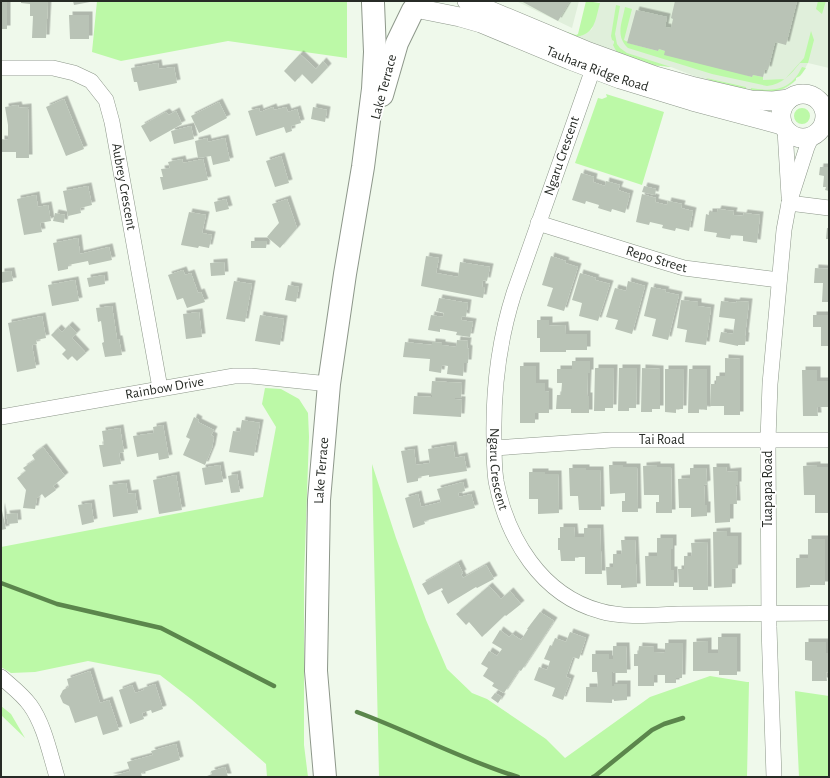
<svg xmlns="http://www.w3.org/2000/svg" width="830" height="778" font-family="'Alegreya Sans',sans-serif">
	<style>
		.built { fill: #e0efdb }
		.green { fill: #bcf9a7 }
		.lines { fill: none; stroke-linecap: round; stroke-linejoin: round }
		.stream { stroke: #5b864c; stroke-width: 4.5 }
		.building { fill: #b9c3b6; filter: url(#shadow) }
		.minor-casing { stroke: #8d978a; stroke-width: 16 }
		.tertiary-casing { stroke: #8d978a; stroke-width: 20 }
		.secondary-casing { stroke: #8d978a; stroke-width: 24 }
		.minor { stroke: #fff; stroke-width: 15 }
		.tertiary { stroke: #fff; stroke-width: 19 }
		.secondary { stroke: #fff; stroke-width: 22 }
		.labels { text-anchor: middle; dominant-baseline: central; stroke-width: 3.5; stroke-linejoin: round; paint-order: stroke }
		.street-label { font-size: 14px; fill: #272b26; stroke: #fff }
	</style>
	<defs>
		<filter id="shadow"><feDropShadow dx="3.5" dy="-3.5" stdDeviation="0" flood-color="#0004"/></filter>
	</defs>
	<rect width="100%" height="100%" fill="#eff9eb"/>
	<!-- built -->
	<path class="built" d="M516,1H579L572,28Z
		M600,1H829V68L808,63L802,74L797,76L796,78V80L793,83L785,89L767,95L720,86L671,67L641,64L621,56L616,52L575,36L585,34L592,29Z"/>
	<!-- green -->
	<path class="green" d="M97,1H347V58L228,41L121,61L92,52Z
		M586,1L600,3C595,21 595,36 573,37L572,35H566L567,32L576,35L578,34Z
		M818,1H826L822,14L816,9Z
		M616,5L620,6L615,34L617,44L620,48L627,53L671,67C656,65 633,65 620,56C617,53 615,49 613,45L614,43V41L612,40L611,36Z
		M625,7L632,9L624,40L628,42V43L658,51L659,49L665,51L752,77L753,75L763,77V80L785,79L804,58L811,31L814,40L808,63H800C790,75 783,84 767,86L712,74L628,48C615,36 622,23 625,7Z
		M802,67L806,68L800,76L796,78V80C780,94 769,93 750,93L751,88C775,92 791,90 802,67Z
		M706,78L746,87L745,92L720,86Z
		M606,94L664,112L642,185L575,163L598,98L602,99L607,97Z
		M794 116a8 8 0 1 1 16 0a8 8 0 1 1-16 0Z
		M265,388L281,389L299,399L308,413L309,437L304,577V745L308,777H267L266,764L191,699L160,675L88,661L35,672L11,673L1,667V547L263,497L276,427L262,404Z
		M372,464L396,538L426,620L447,669L472,693L487,699L546,739L565,758L650,697L710,676L747,682H749L747,777H379Z
		M795,691L829,696V777H799Z
		M1,706L11,714L25,738L1,715Z"/>
	<g class="lines">
		<!-- stream -->
		<path class="stream" d="M1,583L57,604L161,628L274,686
			M357,712C411,732 463,760 518,777
			M593,777L595,776L652,730L664,724L683,718"/>
	</g>
	<!-- building -->
	<path class="building" d="M1,1H7V29H1Z
		M21,1H48L46,38H32L33,16H30V4L21,3Z
		M73,1H90V2L74,5Z
		M521,1H570L558,21Z
		M675,1H797L786,45L775,42L768,70L765,69L763,77L753,75L752,77L664,55L665,51L659,49L658,51L627,43L636,10L667,17L665,27L671,28L673,19L671,18Z
		M69,15H89V39H70Z
		M300,54L316,69L323,61L328,67L312,84L302,74L295,82L284,71Z
		M158,63L159,69L174,67L177,83L139,91L137,82H134L131,68Z
		M64,99L84,149L66,156L46,107Z
		M219,102L227,118L199,133L191,116Z
		M18,105L19,108L28,107L29,158H16V152H1V139L8,140V125L5,107Z
		M273,107L274,110L286,107L288,112L297,109L301,123L291,126L292,131L286,133L284,127L256,136L248,111L259,108L260,112Z
		M313,107L327,110L325,122L311,119Z
		M176,111L182,124L150,142L141,126L166,112L169,115Z
		M191,126L194,139L174,144L171,131Z
		M207,138L208,142L225,138L230,161L213,165L211,156L198,158L195,141Z
		M281,156L289,183L275,187L266,161Z
		M182,159L183,163L203,159L208,180L163,190L160,177H163L161,169L170,168L168,162Z
		M828,164H829V191L825,190L826,187H823L824,176L819,175L820,167H828Z
		M581,173L594,177L593,182L605,186L606,181L620,185L618,190L630,194L625,213L612,209L611,212L598,208L599,205L586,201L585,204L572,200Z
		M88,186L92,205L80,208L81,213L68,216L63,191Z
		M644,186L656,189L655,195L642,192Z
		M642,194L656,198L655,202L667,205L668,201L682,204L681,208L693,211L689,231L676,228L675,231L662,228L663,225L650,222L649,225L636,222Z
		M36,195L38,207L48,205L51,221L40,223L42,232L24,235L17,199Z
		M226,199L229,209L216,212L214,202Z
		M287,199L297,228L280,248L267,237L279,223L272,204Z
		M718,209L734,211L733,215L743,216L744,213L760,215L757,243L743,241V236L731,235L730,239L716,237L717,233L704,231L706,214L709,215V212H717Z
		M189,212L206,215L202,233L212,235L209,248L199,246L198,248L181,245Z
		M55,213L65,215L64,223L53,221Z
		M827,228H829V239H826Z
		M78,238L80,254L109,247L112,260L89,265L88,261L68,265V269L58,271L53,243Z
		M251,241H267L266,248H251Z
		M426,256L439,258L436,273L458,277L460,262L490,267L487,281L483,280L482,287H485L483,298L421,286Z
		M551,256L566,261L565,263L578,267L564,311L547,306L553,288L542,285Z
		M224,262L225,275L211,276L210,263Z
		M815,268L829,269V302H822L823,283H814Z
		M183,270L185,275L191,273L198,293L201,292L205,302L187,308L183,298L177,300L168,275Z
		M11,271L13,281L1,283V272Z
		M580,273L596,278L595,280L610,284L598,321L579,316L582,303L572,300Z
		M104,275L105,284L89,287L87,278Z
		M75,280L79,301L52,306L48,285Z
		M234,281L252,284L245,322L226,319Z
		M628,281L645,286L632,334L615,329L618,320L606,317L615,288L626,291Z
		M288,285L299,287L296,302L285,300Z
		M651,287L666,290L665,292L679,295L668,340L652,336L656,319L644,316Z
		M439,298L468,303L466,317L462,316L461,320L473,322L470,337L456,335L457,332L440,329V332L428,330L431,315L443,317L444,313L436,311Z
		M681,300L698,302V306L711,308L706,345L685,342L687,330L677,328Z
		M721,301L736,303L737,301L749,302L745,336H746L745,345H738V346L719,342L721,332L733,334L735,319L719,317Z
		M112,306L117,339H119L122,355L105,357L102,343L104,342L101,321L98,322L96,308Z
		M199,312L202,337L186,339L183,314Z
		M260,315L284,319L280,345L255,341Z
		M813,315H829V346H821V327H813Z
		M42,316L46,338L36,340L37,344L32,345L36,368L17,372L8,323Z
		M537,320H549V326L565,325L566,334H587V350H566V352H540V338H537Z
		M69,325L77,333L72,338L86,353L77,361L72,356L68,360L62,354L66,350L51,335L58,328L62,332Z
		M457,340L468,341L467,348L469,349L468,363H464L463,376L447,374L448,366L442,365L441,373L429,371L430,359L403,357L405,342L432,345V342L442,343V345L456,347Z
		M725,358L740,359V415H724V406H710L711,384H716V376H725Z
		M572,361H590V373H588L587,396H589V413H571V409H556L557,395H561L562,383H557V369H572Z
		M520,366H536V383H545V391L549,392V413H535V423H520Z
		M595,368H614L613,408H605V411H594Z
		M619,368H637L636,408H629V411H618Z
		M642,368L660,369V409H652V412H641Z
		M665,369H684L683,409H676V413L665,412Z
		M689,369H707V410L699,409V413H688Z
		M802,370H817V381H829V407H817L818,416H803Z
		M432,381L462,383L461,398H455V399L462,400L461,417L413,414L414,396L432,397V395H431Z
		M194,417L199,420L198,422L214,430L211,435L214,437L212,448L205,465L183,455L190,439L186,437Z
		M242,420L260,423L254,456L229,452L233,431L240,432Z
		M163,425L169,458L159,460L158,453L137,457L133,436L154,433L153,427Z
		M120,428L124,452L119,453L121,464L103,467L99,445H104L102,431Z
		M453,445L455,458L464,456L467,471L429,477V475L418,477V481L407,483L401,451L414,449L416,465L430,463L428,449Z
		M43,447L65,476L53,486L56,490L45,498L42,494L37,498L35,509L23,508L26,490L17,478L26,471L23,468L35,460L32,455Z
		M220,465L223,482L205,485L202,468Z
		M609,465H623V467H637L638,512H622V501H625V493L610,494Z
		M657,465V467H671L672,513H656V502H659V495H644L643,466Z
		M817,465V467H829V513H815V495H804L803,466Z
		M713,467H726L727,472L738,471V485H736L737,504H730V522L715,523Z
		M569,468H586V470H600L601,510H579L578,496H570Z
		M690,468H706L707,484L704,485L705,505H707V516L691,517V508H679L678,479L690,478Z
		M529,472H545V474H558L559,513L538,514V499H529Z
		M237,474L240,492L231,493L228,476Z
		M176,475L182,510L159,514L153,480Z
		M463,482L465,491L458,493L459,497L471,494L475,508L424,521L425,524L413,528L405,498L418,494L421,507L441,502L437,489Z
		M126,483L128,494L135,493L138,513L113,517L109,485Z
		M91,503L94,522L82,525L78,505Z
		M1,506L6,529L1,530Z
		M17,513L18,523L8,524L6,514Z
		M560,527H574L575,537H584V528H600L602,574H585V557H575V561H561L560,550H558V538H560Z
		M727,531V536H738V568L732,569V587L714,588L713,532Z
		M657,538H673V549H671V570H674V586H646L645,556H657Z
		M808,539H825V585H810V587L796,588V558H808Z
		M621,540H635L637,587L621,588V585H607L606,567H613V554H622Z
		M707,542L708,590H693V587H679L678,569H684V556H692L691,543Z
		M458,563L463,573L461,574L463,578L486,565L494,579L477,588L476,587L448,604L441,591L443,590L442,588L428,595L422,584Z
		M489,586L501,599L510,591L521,604L506,616L505,615L482,637L469,622L466,625L456,614Z
		M540,612L554,621L521,671L519,670L504,693L492,686L494,683L483,676L488,668L481,664L489,651L497,656L502,649L492,643L500,630L509,637L512,634L521,640L528,629H527Z
		M570,632L586,638L579,659L573,657L566,677L571,679L563,700L552,696L555,688L534,680L539,667L547,670L550,661L544,659L550,645L552,646L555,638L566,642Z
		M718,637H737V675H719V671H693V642L708,641V653H718Z
		M805,642H826V653H829V673L826,672L827,681H812V661L805,660Z
		M665,643H683L682,678H676V683H665V675H654V686H638V666H634V654H638L639,646L654,647V652L665,653Z
		M613,646H626L627,673H614L613,672H612V686H614V684H627V700L614,701V699H612V703L586,702V687H598L597,672H592V654H609V659H613Z
		M90,671L100,703L109,700L119,730L103,735L97,716L75,723L69,706L63,703L60,696L63,690L69,687L67,679Z
		M155,684L163,709L152,713L151,710L142,713L144,719L130,724L119,690L132,685L135,693L144,690L143,688Z
		M495,693L502,697L498,703L491,698Z
		M176,744L180,760L141,773L142,777H109L130,771L127,762L153,755L151,751Z
		M225,767L228,777H207V776L212,774L211,771Z"/>
	<g class="lines">
		<defs>
			<g id="minor">
				<path id="s1" d="M1,68H53L74,73L91,81L106,100L112,122L160,388"/>
				<path id="s2" d="M593,69L514,293C499,340 493,390 494,439C494,453 494,467 496,481C507,538 541,595 600,611C623,618 654,615 678,614C728,614 779,613 829,613"/>
				<path d="M785,130L789,196"/>
				<path d="M789,203L829,208"/>
				<path id="s3" d="M538,223L654,259L684,268L779,280"/>
				<path id="s4" d="M1,417L234,376H251L329,384"/>
				<path id="s5" d="M494,448L611,440H829"/>
				<path d="M1,677C11,686 22,694 30,705C44,724 50,754 57,777"/>
				<path d="M774,777L769,627L768,440L770,384L784,230L789,203L807,147L812,136"/>
			</g>
			<g id="tertiary">
				<path d="M467,1L589,52L655,76L691,86L751,100L773,101L789,99"/>
				<path id="s6" d="M415,8L460,17L481,23L570,60L620,79L692,101L782,125"/>
				<circle cx="803" cy="116" r="22"/>
			</g>
			<g id="secondary">
				<path d="M382,95L397,43L413,10"/>
				<path id="s7" d="M325,777L316,671L319,500L329,384L345,274L363,167L373,89L375,52L373,3"/>
			</g>
		</defs>
		<!-- minor casing -->
		<use href="#minor" class="minor-casing"/>
		<!-- tertiary casing -->
		<use href="#tertiary" class="tertiary-casing"/>
		<!-- secondary casing -->
		<use href="#secondary" class="secondary-casing"/>
		<!-- minor -->
		<use href="#minor" class="minor"/>
		<!-- tertiary -->
		<use href="#tertiary" class="tertiary"/>
		<!-- secondary -->
		<use href="#secondary" class="secondary"/>
	</g>
	<g class="labels">
		<!-- street labels -->
		<g class="street-label">
			<text stroke="none"><textPath href="#s6" startOffset="193">Tauhara Ridge Road</textPath></text>
			<text transform="translate(384 87) rotate(-75)">Lake Terrace</text>
			<text transform="translate(562 156) rotate(-71)">Ngaru Crescent</text>
			<text stroke="none"><textPath href="#s1" startOffset="205">Aubrey Crescent</textPath></text>
			<text stroke="none"><textPath href="#s3" startOffset="124">Repo Street</textPath></text>
			<text stroke="none"><textPath href="#s4" startOffset="166">Rainbow Drive</textPath></text>
			<text stroke="none"><textPath href="#s5" startOffset="168">Tai Road</textPath></text>
			<text stroke="none"><textPath href="#s2" startOffset="416">Ngaru Crescent</textPath></text>
			<text stroke="none"><textPath href="#s7" startOffset="307">Lake Terrace</textPath></text>
			<text transform="translate(768 489) rotate(-90)">Tuapapa Road</text>
		</g>
	</g>
	<!-- border -->
	<rect width="830" height="778" fill="none" stroke="#272b26" stroke-width="4"/>
</svg>
